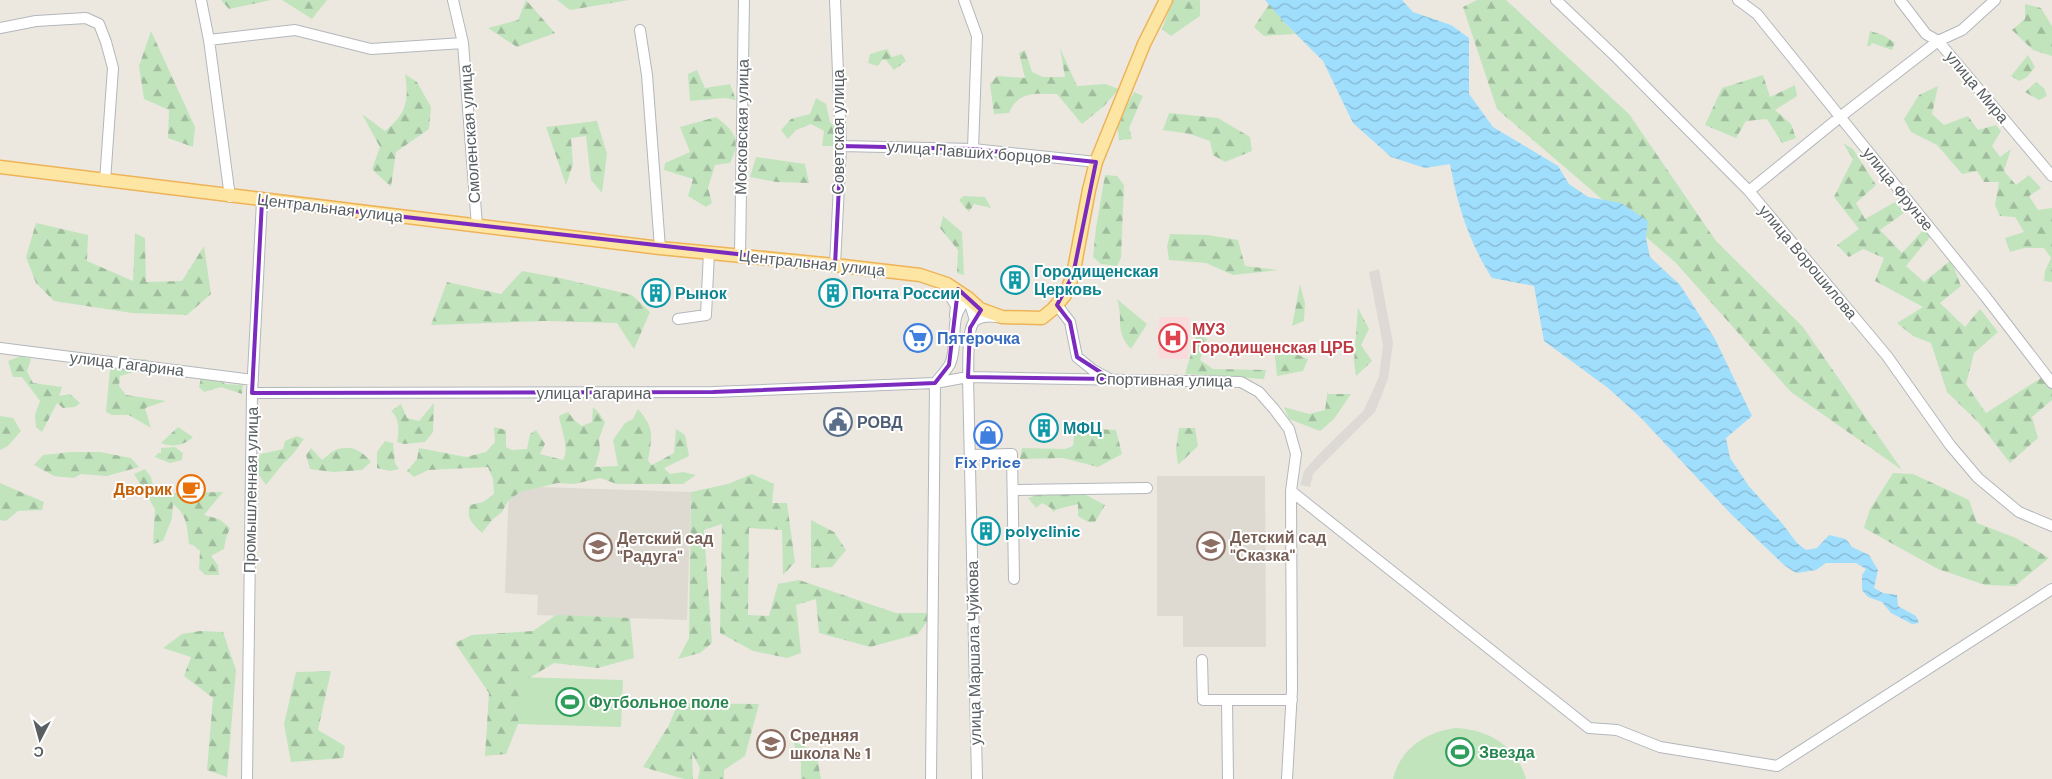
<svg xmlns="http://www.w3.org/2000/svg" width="2052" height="779" font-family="'DM Sans',sans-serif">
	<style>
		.industrial { fill: #dddad5 }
		.education { fill: #dedad1 }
		.medical { fill: #fadbdc }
		.forest { fill: url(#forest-firs) }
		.garden { fill: #c1e4bd }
		.water { fill: url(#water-waves) }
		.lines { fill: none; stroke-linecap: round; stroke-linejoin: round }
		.minor-casing { stroke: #b3b7bb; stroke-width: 12 }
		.major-casing { stroke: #eeb357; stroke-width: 15 }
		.minor { stroke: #fff; stroke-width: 10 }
		.major { stroke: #fde5a4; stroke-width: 12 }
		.marked { fill: none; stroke: #7b2cbf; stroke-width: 4; stroke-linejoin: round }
		.labels { text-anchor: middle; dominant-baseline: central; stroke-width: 4; stroke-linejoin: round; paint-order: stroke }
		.street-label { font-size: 16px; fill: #595e61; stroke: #fff }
		.culture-label { font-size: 16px; font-weight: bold; fill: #0d838f; stroke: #fff; text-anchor: start }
		.health-label { font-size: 16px; font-weight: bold; fill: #be3a42; stroke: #fff; text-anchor: start }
		.shop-label { font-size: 16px; font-weight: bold; fill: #366cbe; stroke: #fff; text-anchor: start }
		.service-label { font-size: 16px; font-weight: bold; fill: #4e5e75; stroke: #fff; text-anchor: start }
		.food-label { font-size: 16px; font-weight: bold; fill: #c56008; stroke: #fff; text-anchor: end }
		.education-label { font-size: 16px; font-weight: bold; fill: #785e54; stroke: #fff; text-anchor: start }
		.leisure-label { font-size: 16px; font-weight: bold; fill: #27864d; stroke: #fff; text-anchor: start }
	</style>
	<defs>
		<pattern id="forest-firs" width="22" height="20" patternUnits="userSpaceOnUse" patternTransform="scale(1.25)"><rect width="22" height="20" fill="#c1e4bd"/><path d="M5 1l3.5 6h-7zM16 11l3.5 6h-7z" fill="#a0bc9d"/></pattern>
		<pattern id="water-waves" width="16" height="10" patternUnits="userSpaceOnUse" patternTransform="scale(1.25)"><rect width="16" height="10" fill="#9fdefd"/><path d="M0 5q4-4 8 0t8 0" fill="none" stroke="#85b7d0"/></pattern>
	</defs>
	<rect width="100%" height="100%" fill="#ece8e0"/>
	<!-- industrial -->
	<path class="industrial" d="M1379,269L1393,343L1388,379L1375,412L1313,474L1310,487L1300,485L1304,471L1319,454L1364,410L1379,377L1383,345L1369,272Z"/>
	<!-- education -->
	<path class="education" d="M1157,476H1265L1266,647H1183V616H1157Z
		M509,486L691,492L687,620L537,615L538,595L505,593Z"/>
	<!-- medical -->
	<path class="medical" d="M1159,317H1189L1188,359L1158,358Z"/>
	<!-- forest -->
	<path class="forest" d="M221,0H271L229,9Z
		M282,0H327L312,19Z
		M526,0L555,33L517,47L488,28L518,20Z
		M557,0H629L570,10Z
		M1173,0H1200V16L1171,36L1162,29Z
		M1477,0H1506L1629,114L1716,241L1803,327L1902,470L1791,392L1675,262L1497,109L1463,7Z
		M1269,4L1295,34L1264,36L1254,27Z
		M2025,4L2041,8L2052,26V56L2033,50L2012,30L2025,19Z
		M151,31L195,127L193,147L168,138L169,110L144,99L139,66Z
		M1870,31L1883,35L1895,43L1892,50L1872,43L1870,46H1867Z
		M1060,48L1077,86L1105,84L1119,89L1104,106L1082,124L1057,94C1035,94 1019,90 1009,113L994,114L990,84L997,76L1025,78L1019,53L1025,50L1032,72L1043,77H1065Z
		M887,49L892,57L902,54L906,61L894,70L886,60H882L878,66L868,63L870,54Z
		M2028,55L2035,67L2027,77L2019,81L2011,76Z
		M697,70L705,88L730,84L736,100L724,98L690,101L688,74Z
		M405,74L417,82L431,107L429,129L396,152L391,187L372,169L380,147L362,114L385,131C407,113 409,101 405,74Z
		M1763,75L1770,97L1795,85L1797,96L1775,110L1791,124L1796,138L1782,143L1767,119L1746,121L1736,138L1705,125L1722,88Z
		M2036,82L2044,88L2047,96L2039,100L2025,92Z
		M1938,86L1932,114L1944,125L1968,116L1978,130L1996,125L2001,131L1992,146L2000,157L2011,149L2004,171L2016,185L2029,175L2041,188L2029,196L2038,210L2052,208V282L2044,281L2045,271L2051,258L2044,248H2024L2010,252L2005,238L2024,232L2015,217L2000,216L1995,205L1999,182H1984L1977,171L1962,174L1937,145L1911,132L1904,119L1919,95Z
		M1134,92L1143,96L1129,128L1132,139L1119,140L1117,124Z
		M816,98L826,104L830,122L837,129L841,146H822L824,131L811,124L796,130L788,139L781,130L791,119L810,114Z
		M1169,113L1218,118L1250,137L1252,151L1225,162L1213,155L1210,141L1190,134L1163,130Z
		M716,117C736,132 741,140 730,163L715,165L708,188L712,203L706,207L688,196L693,179L664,170L665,163L690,152L680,127Z
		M597,121L607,154L602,193L591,180L586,136L571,138L573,164L566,185L546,127Z
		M1843,143L1853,149L1876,185L1856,203L1865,219L1895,202L1904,213L1880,230L1902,253L1925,228L1930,237L1906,266L1924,282L1951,260L1961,286L1940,303L1965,327L1980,309L1998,332L1974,353L1966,384L1986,413L2046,375L2052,386V400L2032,417L2038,438L2010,463L1979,423L1947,392L1931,343L1913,336L1897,323L1923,307L1875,281L1884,258L1863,249L1849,257L1837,245L1859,229L1834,197L1853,159Z
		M756,157L805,164L809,183L776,182L750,177Z
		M1105,175L1117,176L1124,185L1121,258L1117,266L1101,264L1093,257L1096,228Z
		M964,196L985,197L991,208L974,204L969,212L959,200Z
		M943,216L962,232L964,275L957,273L958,250L940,228Z
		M36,223L88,235L87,261L133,281L135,233L145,238L146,282L182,281L204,246L211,294L187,315L132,313L54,301L36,283L26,257Z
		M1170,234L1208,235L1238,240L1245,266L1278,270L1233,275L1206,263L1169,260L1167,246Z
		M522,271L560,278L632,295L650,312L634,349L617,323L544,321L431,325L447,282L501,294Z
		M1300,284L1305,303L1304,321L1292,326Z
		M1117,299L1147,324L1131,349C1114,330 1124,321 1117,299Z
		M1358,308L1369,329L1361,345L1372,361L1356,376L1354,362Z
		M1197,334L1207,339L1200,360L1213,369L1266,370L1264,379L1185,374Z
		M1284,349L1308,359L1303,371L1277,376L1275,356Z
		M21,356L31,359L27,371L33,383L62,387L59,396L70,394L80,403L75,407L63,408L57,403L42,432L36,427L35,415L40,401L22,377H13L8,361Z
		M145,359L164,369L155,373L134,372L120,376L119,386L126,395L166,401L145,408L151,428L129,415H112L106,412L110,369L127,361Z
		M216,375L225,384L243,385L242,394L221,387L204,392L199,387L201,378Z
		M1328,389V394H1351L1334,419L1320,431L1289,419L1284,407L1309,414L1325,410Z
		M434,403L433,432L425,442L404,444L397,442C399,432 400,418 391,411L401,404L407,418L419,421Z
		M593,407L599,413L605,422L599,439L600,450L595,467L618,466L613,440L625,423L633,419L638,409C655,429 652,436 648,461L652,465L674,453L676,429L685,435L689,456L664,468L670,474L683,472L696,475L683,484H617L600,478L574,484L558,483L520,492L508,501L502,512L493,519L482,533C472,523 466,519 470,505L483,502L494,494L493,479L488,467L428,470L414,477L407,471L417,459L419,448L466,457L486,452L495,442L494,427L506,430V447L512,450L527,449L530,434L536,430L545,444L540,454L563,460C570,449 561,429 559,416L568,412L575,421L582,426L592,422Z
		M0,416L13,418L21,431L8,446L0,450Z
		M178,427L193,437C185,445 172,448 161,443Z
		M1075,428L1116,430L1122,454L1098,467L1063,458L1020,459L1022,448L1065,449L1073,446Z
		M1179,428H1195L1198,446L1178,465L1176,449Z
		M297,436L304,439L293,454L282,465L266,485L256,471L257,458L261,454L283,449L285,441Z
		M385,441L393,443L395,463L399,469L390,471L377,468V452Z
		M175,447L183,453L182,460L170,463L155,457L158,453H161V448Z
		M311,448L322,460C326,457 331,452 335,450C350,444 362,450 371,462L362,470L333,472L310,469L306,455Z
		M71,452H100L131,458L139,467L107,476L81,474L74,478L54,476L34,465L43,455Z
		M145,469L151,477L154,491L173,493L223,492L204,515L219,519L230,528L226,538L224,549L211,556L218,565L219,575H205L199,569L200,551L193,545L189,544C187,527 187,514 173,504L172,518L163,541L153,544L155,509L134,474Z
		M1893,473L1913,474L1969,500L1977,523L2016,538L2049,558L2015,586L1985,585L1938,569L1864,528L1870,509Z
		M752,474L774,484L772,503H787L795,562L783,575L782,530L749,528L748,615L769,616L778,584L799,580L896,613H933L918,634L870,647L819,633L816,599L796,605L801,653L787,658L753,651L720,633L722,524L704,530L712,643L700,653L678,659L689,638L691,492L728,484Z
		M0,483L44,502L42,510L18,511L6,521L0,520Z
		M1037,495H1086L1105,505L1095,522H1088L1078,516V504L1058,509L1053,512L1051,508L1042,503L1036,508L1028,498Z
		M811,520L834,532L846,550L832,567L811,568Z
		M556,615L630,618L634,658L598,668L554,663L531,677L518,724L506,754L485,756L489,693L455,643L472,635L533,631Z
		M200,631L223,632L236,670L227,777L207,770L213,698L184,676L191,657L163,648L182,634Z
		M331,671L318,730L345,746L343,758L291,762L284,724L296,672Z
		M678,703L759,704L745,756L724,770V779H698L700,768L692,753L693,779H684L643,767L669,725Z
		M793,741L816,752L821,779H801V763Z"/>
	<!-- garden -->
	<path class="garden" d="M519,677L623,680L621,727L518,724Z
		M1455,728C1488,729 1517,746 1526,779H1393C1400,749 1426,732 1455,728Z"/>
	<!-- water -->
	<path class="water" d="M1265,0H1402L1413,12L1451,25L1469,38V94L1493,127L1558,166L1569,184L1588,197L1621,203L1648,221L1646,238L1650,257L1680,285L1715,339L1752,416L1726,438L1730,458L1748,485L1781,522L1797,543L1806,550L1817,548L1829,535L1846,539L1852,547L1869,555L1878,570L1874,588L1883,593L1897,595L1898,606L1916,616L1919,623L1912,624L1891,613L1882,602L1868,597L1862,590V575L1866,569L1856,563H1826L1816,570L1796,573L1784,565L1731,514L1641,418L1608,388L1544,341L1534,286L1492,278C1470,244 1457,205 1450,164L1425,168L1391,157L1353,123L1323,61L1285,23Z"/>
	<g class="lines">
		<defs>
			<path id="minor" d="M201,0L209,40L230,197
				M453,0L463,43L477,226
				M964,0L977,36L973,149
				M1556,0L1617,58L1749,191L1887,356L1950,445L1978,478L2019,512L2052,526
				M1738,0L1757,14L1985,296L2052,383
				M1900,0L1926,34L1938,41L2052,176
				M0,28L36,21L86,18L99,24L106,42L113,68L105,181
				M640,30L647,75L660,248
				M209,40L295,30L371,49L463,43
				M841,146L973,149L1096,162
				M1749,191L1840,117L1938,41L1962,30L1995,0
				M740,255L744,0
				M835,265L841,146L835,0
				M947,284L952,299L956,306L955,316
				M1057,305L1070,322L1077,357L1093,370L1108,378
				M678,319L706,315L709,252
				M0,348L253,380
				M935,383C940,377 946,371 950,364C960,341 946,318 968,298L975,320
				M252,393L713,392L935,383L968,377L1241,382L1259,392L1274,409L1289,429L1296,454L1291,491L1292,690L1287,779
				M970,455L1012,454L1014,579
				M1013,490L1147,488
				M1291,491L1589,728L1617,730L1660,747L1777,766L2052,589
				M1202,660L1203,700H1292
				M1227,700L1228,779
				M247,779L252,393L262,201
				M931,779L935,383
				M977,779L968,377C969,365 966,326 976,320C982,316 989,316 996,317"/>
			<path id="major" d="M0,167L660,248L835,265L920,275L947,284L968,298L980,309L1002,317L1042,318L1053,309L1065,295L1073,275L1089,190L1096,162L1144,44L1166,0"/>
		</defs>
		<!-- minor casing -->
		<use href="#minor" class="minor-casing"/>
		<!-- major casing -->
		<use href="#major" class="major-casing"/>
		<!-- minor -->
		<use href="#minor" class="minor"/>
		<!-- major -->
		<use href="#major" class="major"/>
	</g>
	<!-- marked area -->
	<path class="marked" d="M841,146L973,149L1096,162L1073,275L1057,305L1070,322L1077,357L1111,379L968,377L970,328L981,310L958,289L949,365L935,383L713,392L252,393L262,201L835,265Z"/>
	<!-- icons -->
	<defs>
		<symbol id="building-ring" viewBox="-11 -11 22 22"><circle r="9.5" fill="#fff" stroke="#0f9aa8" stroke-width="1.5"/><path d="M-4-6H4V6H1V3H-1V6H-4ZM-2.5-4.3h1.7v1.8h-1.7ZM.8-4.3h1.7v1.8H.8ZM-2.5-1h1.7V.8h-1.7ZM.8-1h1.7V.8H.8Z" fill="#0f9aa8"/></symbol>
		<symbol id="supermarket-ring" viewBox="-11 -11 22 22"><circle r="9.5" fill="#fff" stroke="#3f7fe0" stroke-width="1.5"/><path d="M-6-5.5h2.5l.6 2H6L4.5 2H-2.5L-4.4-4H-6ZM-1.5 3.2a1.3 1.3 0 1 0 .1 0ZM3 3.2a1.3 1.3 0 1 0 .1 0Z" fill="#3f7fe0"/></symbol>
		<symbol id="hospital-ring" viewBox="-11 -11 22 22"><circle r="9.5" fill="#fff" stroke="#e0444e" stroke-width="1.5"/><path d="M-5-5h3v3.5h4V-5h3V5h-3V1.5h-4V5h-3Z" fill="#e0444e"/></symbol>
		<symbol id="civic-ring" viewBox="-11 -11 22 22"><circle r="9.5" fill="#fff" stroke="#5c6f8a" stroke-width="1.5"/><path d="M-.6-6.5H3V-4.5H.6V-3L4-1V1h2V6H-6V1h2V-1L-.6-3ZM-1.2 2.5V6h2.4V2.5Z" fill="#5c6f8a"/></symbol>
		<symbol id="shop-ring" viewBox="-11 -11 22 22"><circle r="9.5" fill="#fff" stroke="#3f7fe0" stroke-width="1.5"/><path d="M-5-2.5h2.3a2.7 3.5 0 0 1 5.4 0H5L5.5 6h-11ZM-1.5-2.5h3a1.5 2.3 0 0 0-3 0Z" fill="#3f7fe0"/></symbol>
		<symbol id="cafe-ring" viewBox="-11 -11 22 22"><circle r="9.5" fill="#fff" stroke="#e8710a" stroke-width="1.5"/><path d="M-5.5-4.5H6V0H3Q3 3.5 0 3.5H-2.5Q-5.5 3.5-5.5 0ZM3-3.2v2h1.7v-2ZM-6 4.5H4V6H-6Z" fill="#e8710a"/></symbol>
		<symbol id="school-ring" viewBox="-11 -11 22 22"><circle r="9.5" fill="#fff" stroke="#8d6e63" stroke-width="1.5"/><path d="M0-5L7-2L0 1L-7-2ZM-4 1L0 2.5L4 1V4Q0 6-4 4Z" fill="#8d6e63"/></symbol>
		<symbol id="stadium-ring" viewBox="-11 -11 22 22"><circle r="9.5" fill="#fff" stroke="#2e9e5b" stroke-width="1.5"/><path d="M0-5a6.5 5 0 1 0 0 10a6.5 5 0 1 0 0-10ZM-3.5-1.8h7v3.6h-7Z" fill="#2e9e5b"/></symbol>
	</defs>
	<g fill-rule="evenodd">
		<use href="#building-ring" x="999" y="264" width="32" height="32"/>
		<use href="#building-ring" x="640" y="277" width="32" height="32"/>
		<use href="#building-ring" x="817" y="277" width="32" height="32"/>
		<use href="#supermarket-ring" x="902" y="322" width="32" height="32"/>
		<use href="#hospital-ring" x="1157" y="322" width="32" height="32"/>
		<use href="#civic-ring" x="822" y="406" width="32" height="32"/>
		<use href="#building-ring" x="1028" y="412" width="32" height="32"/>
		<use href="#shop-ring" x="972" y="419" width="32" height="32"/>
		<use href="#cafe-ring" x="175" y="473" width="32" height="32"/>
		<use href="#building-ring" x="970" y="515" width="32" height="32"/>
		<use href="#school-ring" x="1195" y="530" width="32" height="32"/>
		<use href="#school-ring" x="582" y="531" width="32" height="32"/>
		<use href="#stadium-ring" x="554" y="686" width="32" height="32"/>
		<use href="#school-ring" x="755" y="728" width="32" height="32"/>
		<use href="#stadium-ring" x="1444" y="736" width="32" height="32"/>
	</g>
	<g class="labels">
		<!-- street labels -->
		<g class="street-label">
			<text transform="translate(1977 87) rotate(50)">улица Мира</text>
			<text transform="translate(742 127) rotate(-89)">Московская улица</text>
			<text transform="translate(838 132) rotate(-90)">Советская улица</text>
			<text transform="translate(470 134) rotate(-94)">Смоленская улица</text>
			<text transform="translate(969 152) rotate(4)">улица Павших борцов</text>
			<text transform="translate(1898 189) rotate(51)">улица Фрунзе</text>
			<text transform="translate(330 208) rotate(7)">Центральная улица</text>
			<text transform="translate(1808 262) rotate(50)">улица Ворошилова</text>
			<text transform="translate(812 263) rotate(6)">Центральная улица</text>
			<text transform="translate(127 364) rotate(7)">улица Гагарина</text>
			<text transform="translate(1164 380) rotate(1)">Спортивная улица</text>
			<text x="594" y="393">улица Гагарина</text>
			<text transform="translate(251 490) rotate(-89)">Промышленная улица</text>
			<text transform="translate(974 653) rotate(-91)">улица Маршала Чуйкова</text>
		</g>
		<!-- culture labels -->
		<g class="culture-label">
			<text x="1034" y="271">Городищенская<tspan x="1034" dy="18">Церковь</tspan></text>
			<text x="675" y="293">Рынок</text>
			<text x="852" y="293">Почта России</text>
			<text x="1063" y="428">МФЦ</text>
			<text x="1005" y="531">polyclinic</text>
		</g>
		<!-- health labels -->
		<g class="health-label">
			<text x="1192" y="329">МУЗ<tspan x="1192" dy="18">Городищенская ЦРБ</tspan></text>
		</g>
		<!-- shop labels -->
		<g class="shop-label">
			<text x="937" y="338">Пятерочка</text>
			<text x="988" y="462" text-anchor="middle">Fix Price</text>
		</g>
		<!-- service labels -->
		<g class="service-label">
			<text x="857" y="422">РОВД</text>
		</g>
		<!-- food labels -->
		<g class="food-label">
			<text x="172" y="489">Дворик</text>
		</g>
		<!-- education labels -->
		<g class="education-label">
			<text x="1230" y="537">Детский сад<tspan x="1230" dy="18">"Сказка"</tspan></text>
			<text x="617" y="538">Детский сад<tspan x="617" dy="18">"Радуга"</tspan></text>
			<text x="790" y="735">Средняя<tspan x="790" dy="18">школа № 1</tspan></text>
		</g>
		<!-- leisure labels -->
		<g class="leisure-label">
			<text x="589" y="702">Футбольное поле</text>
			<text x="1479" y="752">Звезда</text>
		</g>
	</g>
	<!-- north arrow -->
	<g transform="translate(40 739) rotate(186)" stroke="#ffffff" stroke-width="4" paint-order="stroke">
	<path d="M0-4L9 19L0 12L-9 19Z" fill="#595e61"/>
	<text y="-8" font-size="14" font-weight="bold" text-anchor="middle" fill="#595e61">С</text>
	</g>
</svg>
